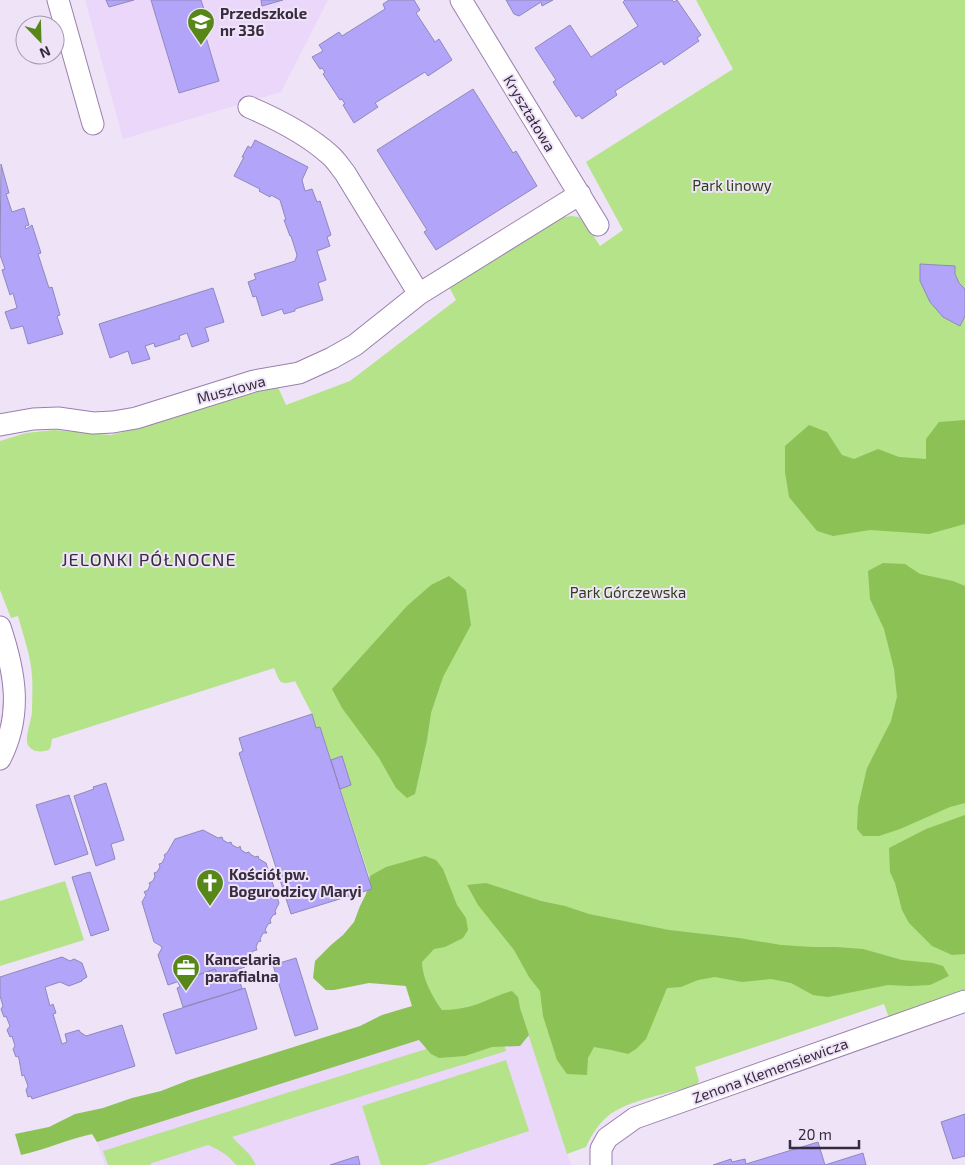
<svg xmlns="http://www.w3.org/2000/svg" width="965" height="1165" font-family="'Exo 2',sans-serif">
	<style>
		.built { fill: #ebd7fa }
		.green { fill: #b4e389 }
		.forest { fill: #8cc155 }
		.building { fill: #b2a4f9; stroke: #9088bb }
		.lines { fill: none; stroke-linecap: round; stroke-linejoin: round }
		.minor-casing { stroke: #9a7fae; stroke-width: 23 }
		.minor { stroke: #fff; stroke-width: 21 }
		.labels { text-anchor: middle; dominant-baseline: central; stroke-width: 4; stroke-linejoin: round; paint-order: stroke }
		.poi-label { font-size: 15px; font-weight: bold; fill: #372b3f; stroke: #efe3f8; text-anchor: start }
		.street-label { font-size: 15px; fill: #372b3f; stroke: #efe3f8 }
		.park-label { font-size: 15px; fill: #2b4014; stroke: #efe3f8 }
		.quarter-label { font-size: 18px; letter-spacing: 1px; fill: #372b3f; stroke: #efe3f8 }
	</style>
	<rect width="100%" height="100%" fill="#efe3f8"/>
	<!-- built -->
	<path class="built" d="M85,0H328L281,92L123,139Z
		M520,1008L571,1165H105L97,1142Z"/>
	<!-- green -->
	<path class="green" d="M696,0H965V991L938,1003L889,1018L884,1004L695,1067L699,1081L696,1086C673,1092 625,1101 608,1116C598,1124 591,1136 586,1147L567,1154L520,1009L419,1040L412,1006L320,727L316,728L312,714L295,681C279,686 280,682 274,668L52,739L51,746L49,750C41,752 33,753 28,745C24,738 32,720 32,711C32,699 33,688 32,676C31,656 23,635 18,616L11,618L0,590V441L26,433L54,430L111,435L141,427L277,385L286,405L350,381L456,300L449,287L559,218L571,216L579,217L590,230L600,246L623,230L586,162L733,69Z
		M65,881L84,940L0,966V901Z
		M499,1026L506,1051L232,1137L250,1155L256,1165H236C228,1155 220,1150 208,1145L152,1163L150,1165H108L103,1151Z
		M506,1060L529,1131L426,1165H381L362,1106Z"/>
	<!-- forest -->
	<path class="forest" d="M965,420V524L929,534L870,530L833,536L817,531L789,497L785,472V446L809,425L827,432L842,455L854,459L878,449L899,457L926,459V439L939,422Z
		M883,563L905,564L920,574L953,581L965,586V803L950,807L900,829L879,836H863L857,829L858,807L867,768L891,721L897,697L894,669L884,629L870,599L868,571Z
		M449,576L466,590L471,625L443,677L431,713L427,740L415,794L407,798L396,788L379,758L342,708L332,689L407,606L431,585Z
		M965,815V954L952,955L932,946L909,923L902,910L895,883L890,872L889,848L926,829Z
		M425,856L436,860L443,869L457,905L466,918L468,930L463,938L445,947L434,949L422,962C422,978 433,998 442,1010C454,1010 466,1008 478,1004C489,1000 500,994 512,991L518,997L520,1008L529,1035L520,1046L492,1047L465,1056L439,1058L431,1054L419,1040L97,1142L92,1134C68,1139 45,1150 21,1155L15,1134L49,1127L75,1114L103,1108L132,1098L161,1091L189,1080L360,1026L382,1015L412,1006L406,986L369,983L334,990H326L313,978L315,961L331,945L343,935L354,922L360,906L366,894L370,876L386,867Z
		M486,883L541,901L565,906L589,914L669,930L739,938L781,945L812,947H836L863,949L902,960L933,963L943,966L949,976L930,985L910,986L888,985L828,997L813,995L791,983L771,979L742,982L715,977L698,980L681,987L667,988L646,1039L636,1049L628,1054L611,1050L594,1047L588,1058L587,1075L567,1074L557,1060L543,1016L540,991L529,977L514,950L478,905L467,885Z"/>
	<!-- building -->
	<path class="building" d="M106,0H134L109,7Z
		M151,0H201L208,22L202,24L219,81L179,93Z
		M261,0H283L262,6Z
		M389,0H414L420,10L416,13L435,42L439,39L452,60L428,76L425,72L375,103L378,107L354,123L343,105L345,104L342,99L340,100L323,74L325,72L322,68L320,69L312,57L323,51L319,45L339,32L342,36L385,9L383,4Z
		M506,0H553L542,6L541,2L519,16L514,14Z
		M625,0H672L674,2L677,0L701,35L697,38L699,41L664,65L662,61L615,91L617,95L582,119L579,115L576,117L553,82L556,80L535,48L570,25L591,57L638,26L623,2Z
		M473,89L513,153L516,151L537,186L436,250L424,232L427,230L377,150Z
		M255,140L308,167L302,180L305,191L312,189L317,202L320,201L331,235L327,237L330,246L317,251L326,280L318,283L323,300L295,309V311L284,314L282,309L262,316L256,296L253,297L248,282L256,279L254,274L295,261L297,255L291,236H290L284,220H286L280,200L271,195L270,197L259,191L260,189L234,176L244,157H242L248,146L251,148Z
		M1,164L9,193L6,194L12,212L24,208L29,225L25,226L26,229L32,225L41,253L38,254L49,288L52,287L60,315L57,316L63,334L28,344L23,326L11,329L5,312L17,308L13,293L10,295L2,270L5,269L0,255Z
		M920,264L955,266V274L959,283L965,289V316L960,326L943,317L930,302L920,281Z
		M213,288L224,322L205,328L209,341L192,347L187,333L179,336L180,339L155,347L154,343L145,346L150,359L132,364L128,351L110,358L99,324Z
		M312,714L316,728L320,727L372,889L291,914L239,753L243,751L239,738Z
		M342,756L351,785L340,789L331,760Z
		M106,783L124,840L111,844L115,859L96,866L74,796L94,789L93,787Z
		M69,795L88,854L55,865L36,805Z
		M203,830L218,838L222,837L223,840L228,843L231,842L232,845L238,848L240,846L241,850L246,853L249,852L250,854L255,857L258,856L259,859L266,863L279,903L275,911L276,914L273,915L270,920L271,923L268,924L265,930L267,933H263L260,939L261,941L258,942L256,947L257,950L253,951L245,967L218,976L215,969L168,985L158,955L162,948L161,946L154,942L142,902L146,895L144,892L148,890L150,885L149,883L153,881L155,876L154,873L157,872L160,867L159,864L162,863L165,857L164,855L167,853L175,839Z
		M90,872L109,930L91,936L72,877Z
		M62,957L70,961L74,959L82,963L87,977L82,980V981L69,986L60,982L45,987L50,1006L53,1004L56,1013L53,1014L62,1044L67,1042L65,1034L79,1030L80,1032L86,1036L122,1025L135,1066L32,1099L31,1096L28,1097L26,1090L28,1086L24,1075L22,1076L19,1059L18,1056L16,1057L13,1049L15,1046L12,1036L10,1037L7,1030L10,1026L6,1016L4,1017L1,1009L3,1006L0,996V977Z
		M296,958L318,1029L295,1036L273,965Z
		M215,969L218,976L237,970L242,989L183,1007L177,988L180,987L178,982Z
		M245,988L257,1029L176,1054L163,1014Z
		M965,1114V1156L953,1159L941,1122Z
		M818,1142L825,1165H713L731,1159L732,1162L745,1159L746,1164Z
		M863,1153L866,1165H825Z
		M358,1156L360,1165H330Z"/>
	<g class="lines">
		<defs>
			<path id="minor" d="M58,0L93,124
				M461,0L598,225
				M419,294L580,194
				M0,425L33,419L58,418L93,423L113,422L136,418L254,381L299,373L332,358L355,345L419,294L345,173C340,167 336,160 330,155C307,134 277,119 249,107
				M0,627C15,672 23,714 0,759
				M601,1165V1149L607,1138L635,1118L965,1001"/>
		</defs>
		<!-- minor casing -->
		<use href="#minor" class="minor-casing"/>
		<!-- minor -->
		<use href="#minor" class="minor"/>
	</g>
	<!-- icons -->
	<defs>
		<symbol id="school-pin" viewBox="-11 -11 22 30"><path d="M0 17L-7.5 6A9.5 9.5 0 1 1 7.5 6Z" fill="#578719" stroke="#efe3f8"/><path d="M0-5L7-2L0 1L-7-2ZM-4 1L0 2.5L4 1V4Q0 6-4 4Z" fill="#fff"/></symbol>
		<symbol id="church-pin" viewBox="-11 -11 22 30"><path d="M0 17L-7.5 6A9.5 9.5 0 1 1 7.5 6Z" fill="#578719" stroke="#efe3f8"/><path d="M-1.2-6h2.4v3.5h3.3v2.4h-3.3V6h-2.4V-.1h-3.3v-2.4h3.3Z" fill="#fff"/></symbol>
		<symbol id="office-pin" viewBox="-11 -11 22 30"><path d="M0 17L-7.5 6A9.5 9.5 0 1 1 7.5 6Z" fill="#578719" stroke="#efe3f8"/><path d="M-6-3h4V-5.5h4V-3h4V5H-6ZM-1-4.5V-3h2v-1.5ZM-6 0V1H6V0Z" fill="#fff"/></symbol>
	</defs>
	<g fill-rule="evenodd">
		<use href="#school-pin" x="185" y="6" width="32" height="43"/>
		<use href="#church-pin" x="194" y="867" width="32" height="43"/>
		<use href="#office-pin" x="170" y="952" width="32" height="43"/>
	</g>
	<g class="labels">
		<!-- poi labels -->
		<g class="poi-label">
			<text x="220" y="13">Przedszkole<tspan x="220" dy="17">nr 336</tspan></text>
			<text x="229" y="874">Kościół pw.<tspan x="229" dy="17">Bogurodzicy Maryi</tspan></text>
			<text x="205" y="959">Kancelaria<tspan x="205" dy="17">parafialna</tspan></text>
		</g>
		<!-- street labels -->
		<g class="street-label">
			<text transform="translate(530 113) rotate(59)">Kryształowa</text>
			<text transform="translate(231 389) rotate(-15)">Muszlowa</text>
			<text transform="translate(770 1070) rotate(-20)">Zenona Klemensiewicza</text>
		</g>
		<!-- park labels -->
		<g class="park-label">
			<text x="732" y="185">Park linowy</text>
			<text x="628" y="592">Park Górczewska</text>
		</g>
		<!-- quarter labels -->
		<g class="quarter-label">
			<text x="149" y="559">JELONKI PÓŁNOCNE</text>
		</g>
	</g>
	<!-- north arrow -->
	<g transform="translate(40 40) rotate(157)"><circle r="24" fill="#efe3f8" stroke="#a599ae"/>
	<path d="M0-4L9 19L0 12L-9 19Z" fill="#578719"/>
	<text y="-8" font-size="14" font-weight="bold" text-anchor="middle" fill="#372b3f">N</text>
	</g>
	<!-- scale -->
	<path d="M790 1140v8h69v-8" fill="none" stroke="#372b3f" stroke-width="2.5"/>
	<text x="798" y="1140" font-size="15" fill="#372b3f" stroke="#efe3f8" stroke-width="4" paint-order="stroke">20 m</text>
</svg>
